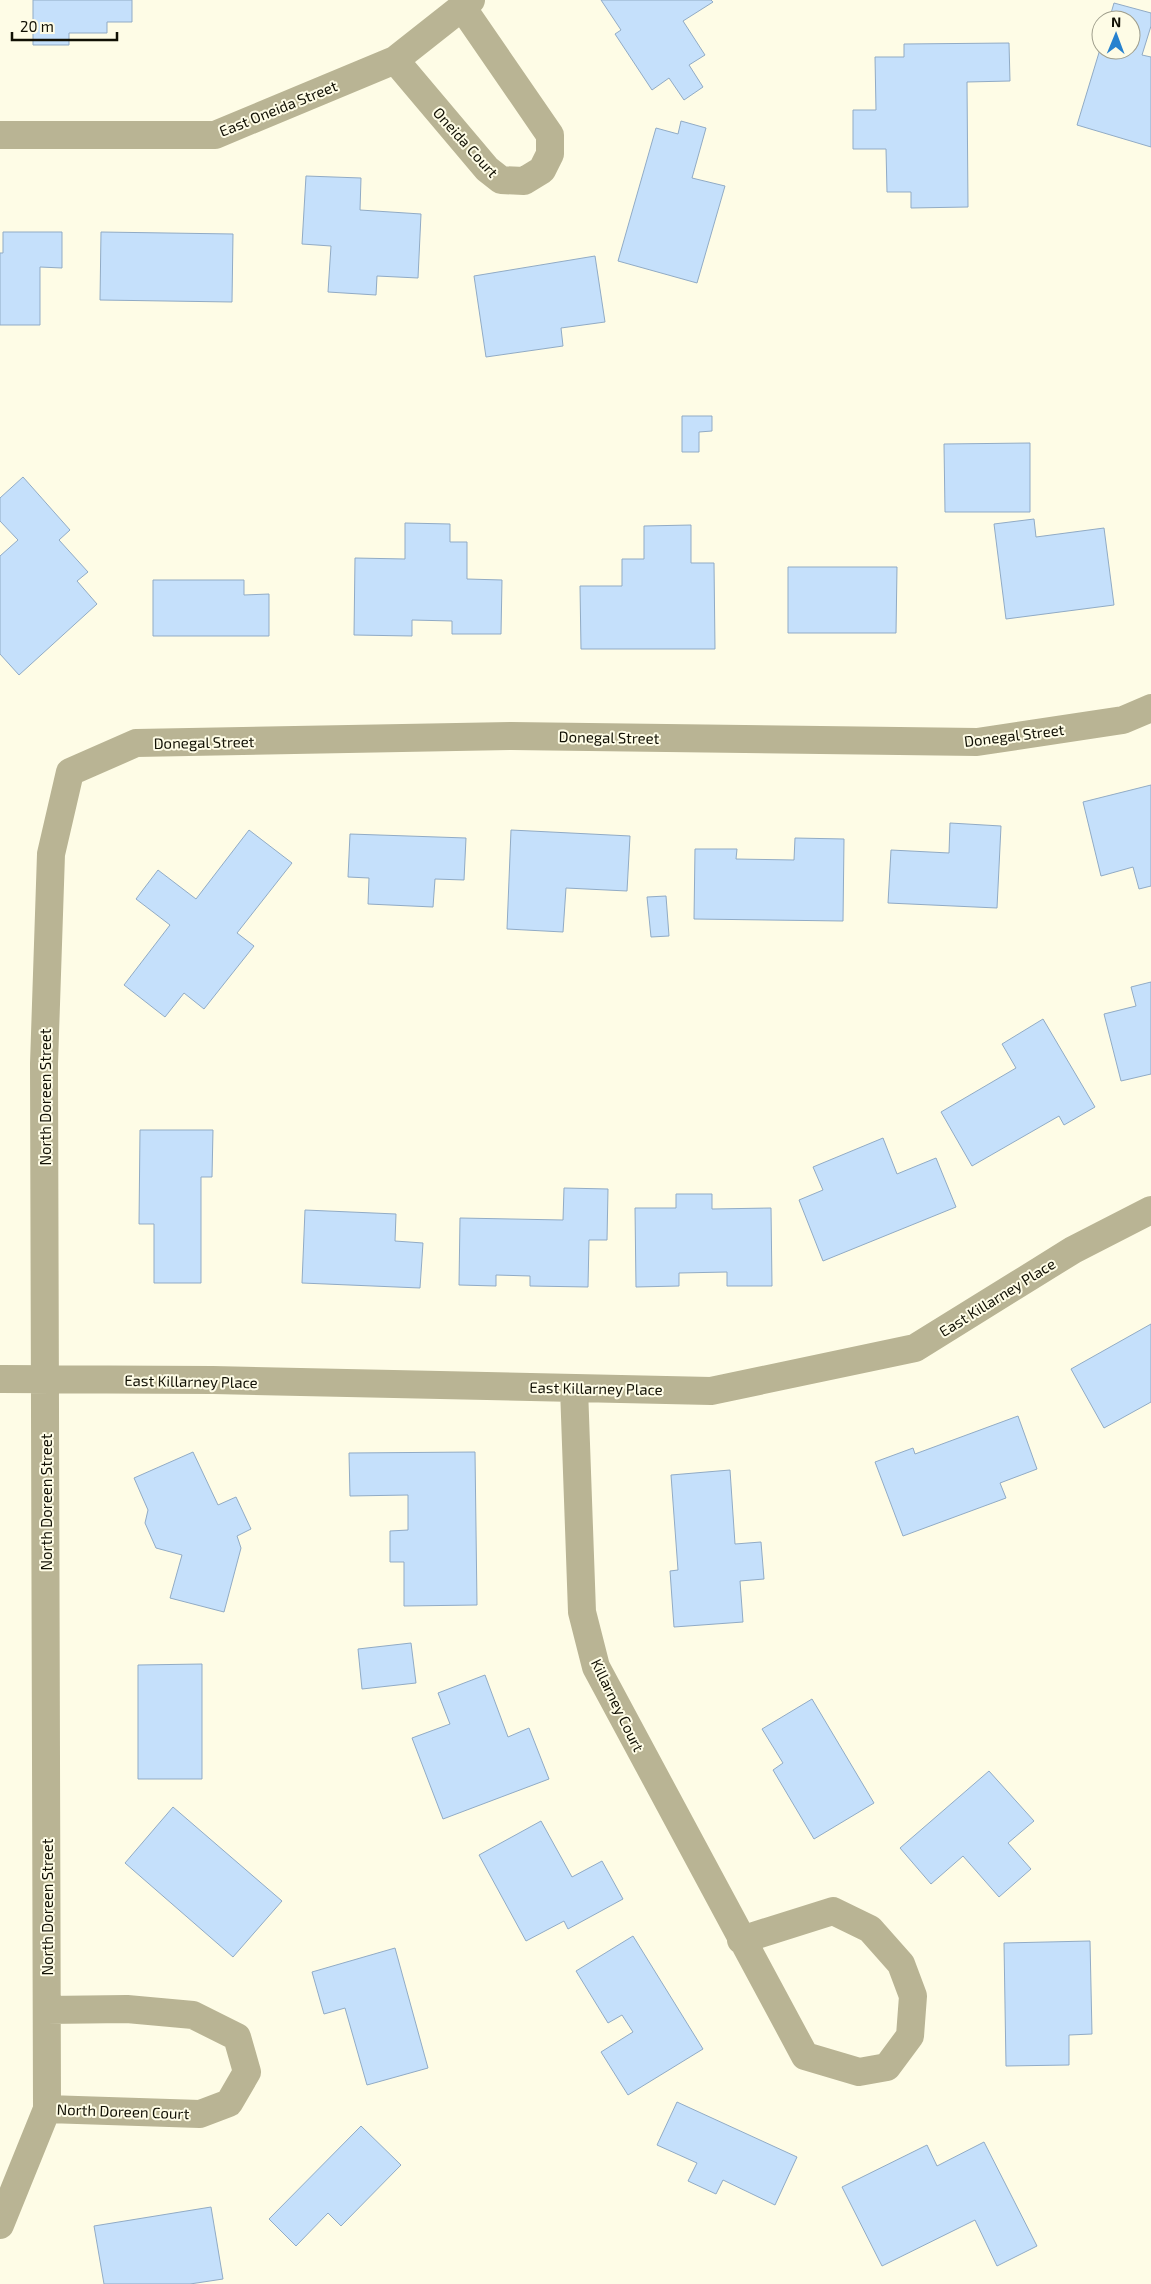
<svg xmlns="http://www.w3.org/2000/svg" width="1151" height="2284" font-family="'Exo 2',sans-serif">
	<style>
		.building { fill: #c5e0fb; stroke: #91abc5 }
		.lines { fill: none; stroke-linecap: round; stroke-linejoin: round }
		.street { stroke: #b9b494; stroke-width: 28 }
		.labels { text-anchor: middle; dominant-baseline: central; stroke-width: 4; stroke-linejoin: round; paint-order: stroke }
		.street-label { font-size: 15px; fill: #111004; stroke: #fefce6 }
	</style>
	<rect width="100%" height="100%" fill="#fefce6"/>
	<!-- building -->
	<path class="building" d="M33,0H132V22H107V33H69V45H33Z
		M601,0H711L713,2L683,21L705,55L689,65L703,87L684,100L669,78L652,90L615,34L621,30Z
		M1114,3L1151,13V26L1142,55L1151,57V147L1077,125L1101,46V50H1131V20H1109Z
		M1009,43L1010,81L967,82L968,207L911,208V192H887L886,149H853V110H876L875,57H904V44Z
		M681,121L706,128L692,178L725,186L697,283L618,261L656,128L678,134Z
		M306,176L361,178L360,210L421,214L418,278L377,276L376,295L328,292L331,246L302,244Z
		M3,232H62V268L40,267V325H0V253H3Z
		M101,232L233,234L232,302L100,300Z
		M595,256L605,322L561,328L563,346L486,357L474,276Z
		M682,416H712V431L699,432V452H682Z
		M1030,443V512H945L944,444Z
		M23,477L70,530L59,540L88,572L77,581L97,604L19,675L0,654V556L18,540L0,521V498Z
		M1034,519L1036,537L1104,528L1114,605L1006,619L994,524Z
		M405,523L450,524V542H467V579L502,580L501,634H452V621L412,620V636L354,635L355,558L405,559Z
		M691,525V563H714L715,649H581L580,586H622V559H644V526Z
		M788,567H897L896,633H788Z
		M153,580H244V595L269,594V636H153Z
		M1151,785V886L1139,889L1133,867L1101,876L1083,802Z
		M950,823L1001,826L997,908L888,903L891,850L949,853Z
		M249,830L292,863L237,933L254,946L204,1009L184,993L165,1017L124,985L170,925L136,899L158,870L196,899Z
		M511,830L630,836L627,891L566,888L563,932L507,929Z
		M350,834L466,838L464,880L435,879L433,907L368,904L369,878L348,877Z
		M795,838L844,839L843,921L694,919L695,849H737L736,859L794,860Z
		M666,896L669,936L651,937L647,897Z
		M1151,982V1074L1121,1081L1104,1014L1136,1006L1131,987Z
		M1043,1019L1095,1107L1064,1125L1059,1116L972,1166L941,1112L1016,1068L1002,1044Z
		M140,1130H213L212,1177H201V1283H154V1224H139Z
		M883,1138L897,1174L936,1158L956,1207L823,1261L799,1200L823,1190L813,1167Z
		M564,1188L608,1189L607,1240H589L588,1287L530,1286V1276L496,1275V1286L459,1285L460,1218L563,1220Z
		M676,1194H712V1209L771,1208L772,1286H727V1272L679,1273V1286L636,1287L635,1208H676Z
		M305,1210L396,1214L395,1241L423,1243L420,1288L302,1283Z
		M1151,1324V1402L1104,1428L1071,1369Z
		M1018,1416L1037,1469L1000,1483L1006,1498L903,1536L875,1462L913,1448L915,1454Z
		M193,1452L218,1505L236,1497L251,1529L237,1536L241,1548L224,1612L170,1598L182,1555L156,1548L145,1523L148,1510L134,1478Z
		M475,1452L477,1605L404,1606V1562H390V1531L408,1530V1495L350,1496L349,1453Z
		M730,1470L735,1544L761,1542L764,1579L740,1581L743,1622L674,1627L670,1571L678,1570L671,1475Z
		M411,1643L416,1683L362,1689L358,1649Z
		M202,1664V1779H138V1665Z
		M485,1675L508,1737L529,1728L549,1779L443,1819L412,1738L450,1724L438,1693Z
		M812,1699L874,1803L814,1839L773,1770L783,1763L762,1729Z
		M989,1771L1034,1821L1008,1843L1031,1869L999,1897L963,1856L931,1884L900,1848Z
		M173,1807L282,1901L233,1957L125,1863Z
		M541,1821L572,1877L602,1861L623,1899L568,1929L564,1921L526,1941L479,1855Z
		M633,1936L703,2049L628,2095L601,2052L633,2032L622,2015L608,2023L576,1971Z
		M1090,1941L1092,2034L1069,2035V2065L1006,2066L1004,1943Z
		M395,1948L428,2068L367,2085L345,2008L324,2014L312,1972Z
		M677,2102L797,2157L775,2205L723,2180L716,2194L688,2181L697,2163L657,2145Z
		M361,2126L401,2165L341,2226L328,2213L296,2246L269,2219Z
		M984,2142L1037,2246L997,2266L975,2220L882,2266L842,2187L927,2145L937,2166Z
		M211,2207L223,2279L190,2284H104L94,2226Z"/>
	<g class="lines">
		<!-- street -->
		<path class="street" d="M395,60L487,169L501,180L524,181L542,170L550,154V135L462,7
			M0,135H215L395,60L471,0
			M0,1379L213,1380L711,1391L915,1348L1073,1250L1151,1210
			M574,1388L582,1612L596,1667L805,2056L859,2072L887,2067L910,2036L913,1996L901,1964L870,1929L833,1911L741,1940
			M47,2010L127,2009L193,2015L237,2037L247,2072L229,2103L200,2114L47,2109
			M0,2225L47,2109L44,1064L51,854L70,772L136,743L511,736L977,742L1123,720L1151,708"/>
	</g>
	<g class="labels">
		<!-- street labels -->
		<g class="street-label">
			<text transform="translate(278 108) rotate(-22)">East Oneida Street</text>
			<text transform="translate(466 142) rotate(48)">Oneida Court</text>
			<text transform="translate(1014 735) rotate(-7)">Donegal Street</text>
			<text transform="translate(609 737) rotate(1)">Donegal Street</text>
			<text transform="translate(204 742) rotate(-1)">Donegal Street</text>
			<text transform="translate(45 1097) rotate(-90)">North Doreen Street</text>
			<text transform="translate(997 1297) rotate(-32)">East Killarney Place</text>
			<text transform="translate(191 1381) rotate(1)">East Killarney Place</text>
			<text transform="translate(596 1388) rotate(1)">East Killarney Place</text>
			<text transform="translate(46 1502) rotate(-90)">North Doreen Street</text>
			<text transform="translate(618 1705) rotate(64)">Killarney Court</text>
			<text transform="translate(47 1907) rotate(-90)">North Doreen Street</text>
			<text transform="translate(123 2111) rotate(2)">North Doreen Court</text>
		</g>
	</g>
	<!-- north arrow -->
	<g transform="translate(1116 35) rotate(1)"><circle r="24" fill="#fefce6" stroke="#9f9e8c"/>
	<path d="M0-4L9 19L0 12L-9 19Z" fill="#2782cf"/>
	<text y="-8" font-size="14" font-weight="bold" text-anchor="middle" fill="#111004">N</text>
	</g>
	<!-- scale -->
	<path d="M12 32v8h105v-8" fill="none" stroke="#111004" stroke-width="2.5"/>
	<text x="20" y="32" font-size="15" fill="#111004" stroke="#fefce6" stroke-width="4" paint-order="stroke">20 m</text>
</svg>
